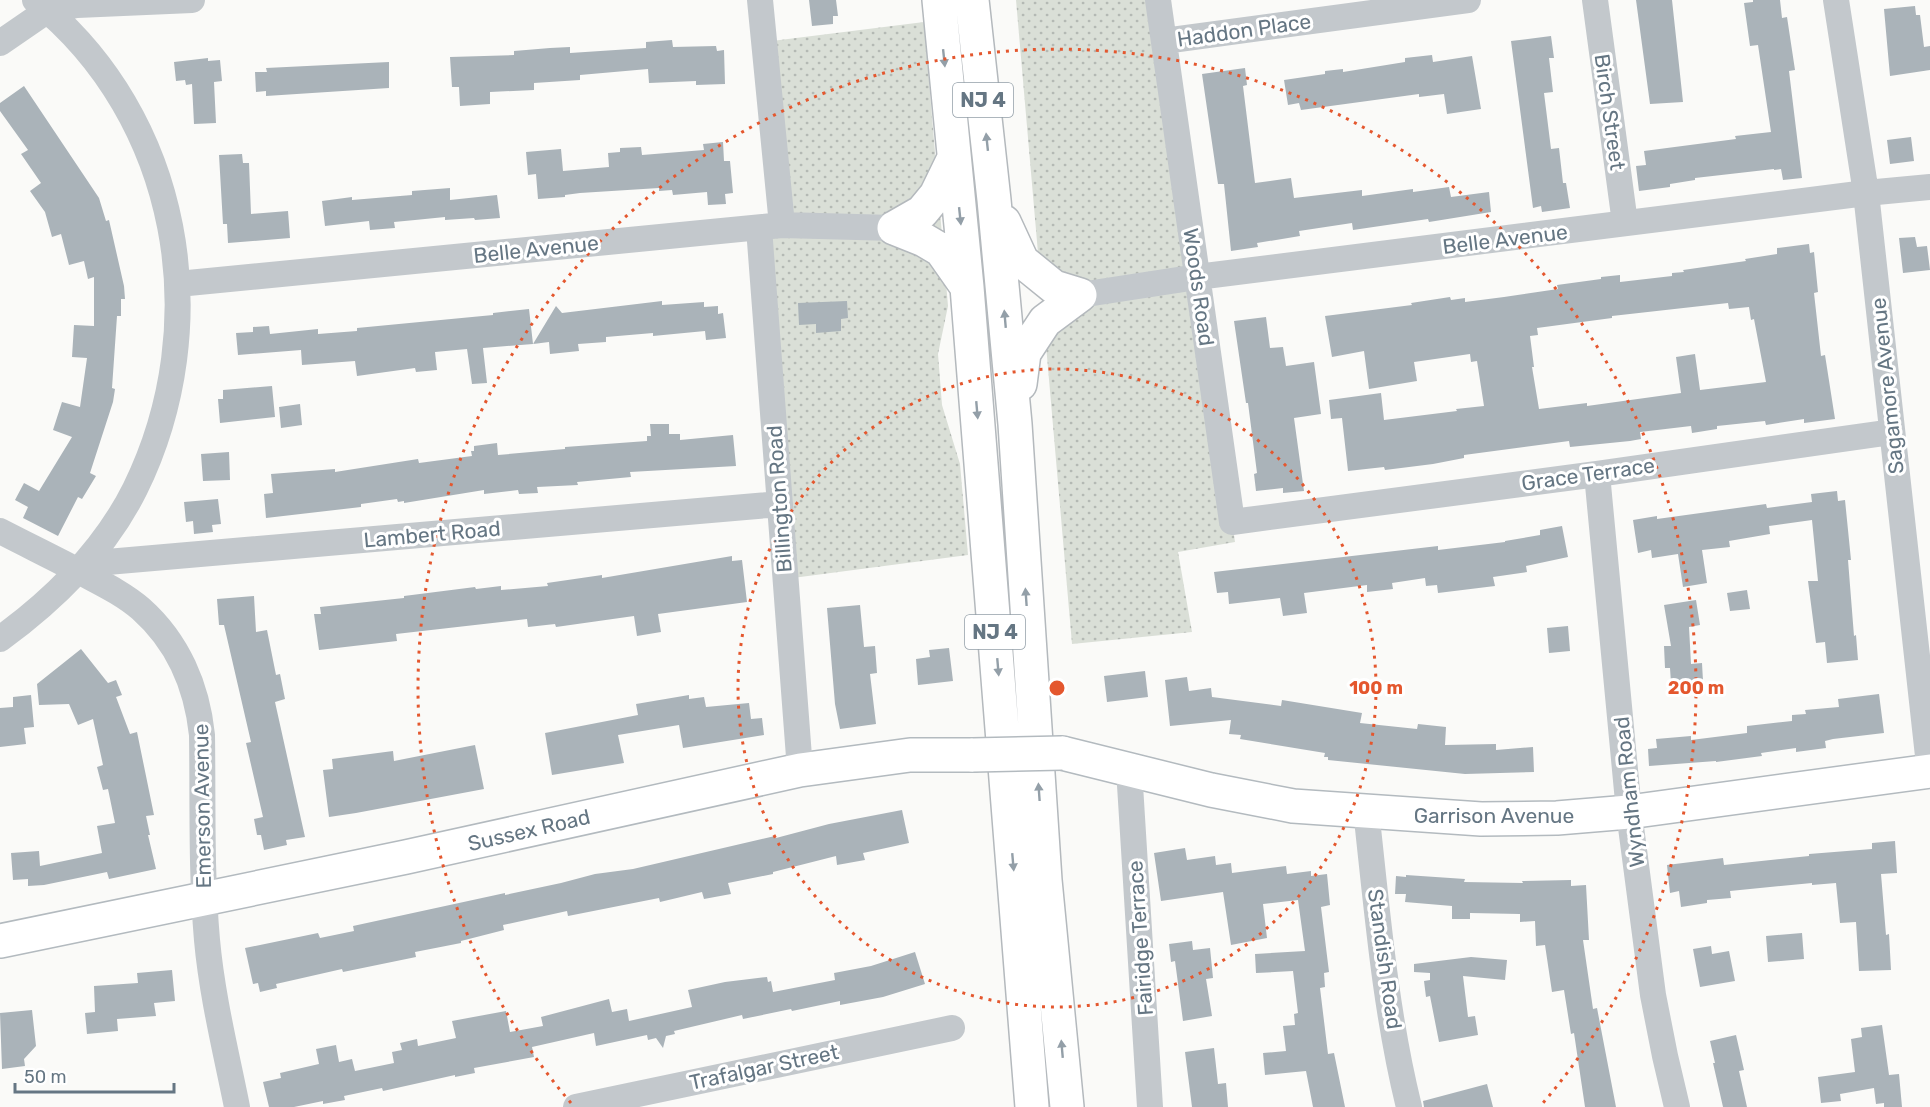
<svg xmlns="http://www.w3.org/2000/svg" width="1930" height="1107" font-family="Rubik,sans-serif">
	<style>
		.park { fill: url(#park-dots) }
		.building { fill: #aab3b9; fill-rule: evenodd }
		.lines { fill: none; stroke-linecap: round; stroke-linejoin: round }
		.secondary-casing { stroke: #b3babf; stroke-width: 36 }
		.highway-casing { stroke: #b4b9bd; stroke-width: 36 }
		.street { stroke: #c3c8cc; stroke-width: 26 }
		.secondary { stroke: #fff; stroke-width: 33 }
		.highway { stroke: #fff; stroke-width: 33 }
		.secondary-bridge-casing { stroke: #b3babf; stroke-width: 36; stroke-linecap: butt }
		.secondary-bridge { stroke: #fff; stroke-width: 33 }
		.oneway { fill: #939fa8 }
		.ring { fill: none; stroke: #e4572e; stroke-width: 3; stroke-dasharray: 3 6 }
		.labels { text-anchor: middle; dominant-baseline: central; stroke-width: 6; stroke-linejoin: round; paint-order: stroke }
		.shield { fill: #fff; stroke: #939fa8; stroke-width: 1.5 }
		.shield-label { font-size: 20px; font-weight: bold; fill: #657683 }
		.street-label { font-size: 21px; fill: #657683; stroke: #fff }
		.centre { fill: #e4572e; stroke: #fff; stroke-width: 3 }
		.ring-label { font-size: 18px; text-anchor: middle; font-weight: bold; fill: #e4572e; stroke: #fff; stroke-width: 6; stroke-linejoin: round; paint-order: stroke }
	</style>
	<defs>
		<pattern id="park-dots" width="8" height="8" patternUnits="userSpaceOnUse" patternTransform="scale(1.5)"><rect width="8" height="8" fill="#dadfd7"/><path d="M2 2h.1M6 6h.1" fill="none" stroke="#b4b9b4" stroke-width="1.8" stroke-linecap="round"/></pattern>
	</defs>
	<rect width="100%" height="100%" fill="#fafaf8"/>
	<!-- park -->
	<path class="park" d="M1016,0H1158L1235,542L1178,552L1192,632L1072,644Z
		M924,22L948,306L938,354L942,405L960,464L968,555L785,579L759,228L782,225L764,42Z"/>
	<!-- building -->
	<path class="building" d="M809,0H836L838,16H833V24L812,26Z
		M1636,0H1672L1683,102L1650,104Z
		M1753,0H1780L1782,18L1787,17L1795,70L1789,71L1802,178L1783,180L1781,169L1774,170V169L1695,178V180L1670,184V187L1639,191L1636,166L1646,165L1644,151L1736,139L1735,136L1771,132L1758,45L1750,46L1744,3L1753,2Z
		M1915,6L1916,15H1920L1924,47L1930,46V70L1890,76L1884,9Z
		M1551,36L1554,58H1549L1553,92L1544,93L1551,149L1559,148L1563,183H1566L1570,208L1542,212L1541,206L1533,208L1511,41Z
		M672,40L673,47L716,46L717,51L724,50L725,84L696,85V81L649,83L648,69L580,75V80L534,83V90L490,92V104L460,106L459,87H452L450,57L514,55V51L550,48L570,47V53L646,48V42Z
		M1432,55L1433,62L1472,56L1481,109L1447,114L1444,94L1419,97V94L1301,110L1299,103L1288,105L1284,80L1325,74V71L1343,69V72L1405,62V58Z
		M208,58V61L220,60L222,81L214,82L216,123L194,124L192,84L186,85L185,80L176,81L174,62Z
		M389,62V88L266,96V91L256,92L255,72H267L266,68Z
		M1245,68L1247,85L1243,86L1255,183L1291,178L1294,198L1362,190V196L1413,189V192L1449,187L1451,197L1489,192L1491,212L1429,222L1428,219L1353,230L1352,223L1299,231L1300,236L1257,243L1258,247L1231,251L1224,184H1218L1202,74Z
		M24,86L99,198L106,221L109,220L124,286L125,299H121V316H117L112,388L115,389L113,402L90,473L96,476L82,499L78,497L58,536L23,518L28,507L15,500L24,483L39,491L72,437L53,430L62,402L80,407L87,358L72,357L74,325L94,326V277L88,279L84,261L69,265L61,234L52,237L45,212L30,191L41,183L21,154L28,150L0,111V103Z
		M1911,137L1914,161L1890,164L1887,140Z
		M723,142L724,161H730L733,193L725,194L726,204L708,205L707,192L673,195L672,190L659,191V188L580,193L565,195V197L538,199L536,174L528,175L526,152L561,149L563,171L609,167L608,153L620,152V148L641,147L642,155L704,150L703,144Z
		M242,154L243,163H249L251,214L288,211L290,238L228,243L227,224H223L219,155Z
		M450,188V200L497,195L500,218L475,220L474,218L445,220V217L415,220L394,222L395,228L370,230L369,221L325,226L322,201L352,197V200L412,195V191Z
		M1915,237L1917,247L1927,246L1930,270L1903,273L1899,238Z
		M1809,244L1810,253L1814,252L1818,292L1814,293L1821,356L1825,355L1835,419L1804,423V419L1766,425L1765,421L1717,426V429L1692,433L1691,426L1640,432L1641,439L1630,441L1570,447L1569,441L1464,455V458L1433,464L1385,470L1384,467L1348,471L1342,418L1331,419L1329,400L1381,393L1384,420L1457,411L1456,409L1484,406L1477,361L1471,362L1470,354L1414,362L1417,381L1369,389L1364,351L1332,357L1325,316L1412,305L1411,303L1450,297L1451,300L1465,298V302L1504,297L1558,289L1557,285L1601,279V277L1620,275V282L1672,276V273L1684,272L1683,270L1746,261L1745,259L1777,254V248ZM1728,303L1729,309L1749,307L1751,320L1754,319L1766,382L1700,390L1695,354L1676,357L1681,393L1587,406V403L1539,409L1532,367H1534L1530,336L1538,335L1537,328L1612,318V316Z
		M662,301V305L704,302V307L718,306V314L723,313L726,338L706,340L705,331L653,336V333L606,337V342L578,344L579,351L550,354L549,342L533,344L556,306L562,313Z
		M847,301L848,318L841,319V331L816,333V324L799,325L798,303Z
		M529,309L533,344L483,348L487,383L472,384L467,349L435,352L437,370L416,372L415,368L357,376L355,361L302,365L301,350L238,355L236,333L253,332V327L269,326L270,334L318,329V334L357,331V328L493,315V313Z
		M1266,317L1270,348L1283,347L1286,366L1314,362L1321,414L1294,418L1304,491L1283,493V488L1256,491L1254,474L1257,473L1248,403H1246L1234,321Z
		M272,386L275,417L220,423L218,399H223V390Z
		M300,404L302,425L281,428L279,407Z
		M650,424H669V434H680V440L733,435L736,466L630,472L631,477L577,482L578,485L537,487L538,493L519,494L518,490L484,494V490L404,503V501L398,502L397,499L361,504V507L266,518L264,494L273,493L271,474L335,469V472L418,459L419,463L472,456L471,451H474V446L497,443L498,455L565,449V447L647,441V436H651Z
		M229,452L230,480L203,481L201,454Z
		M1837,491L1838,501L1845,500L1851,560H1848L1854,636L1856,635L1858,660L1827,663L1825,642L1816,643L1808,581H1818L1812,520L1769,526L1770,534L1729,541L1730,547L1702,550L1707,583L1683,587L1678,554L1652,558L1651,550L1638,553L1633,520L1657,516V519L1766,504L1767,508L1812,502L1811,494Z
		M218,499L221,524L212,525L213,532L194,534L193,521L186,522L184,502Z
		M1562,526L1568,557L1526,566L1527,572L1493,577L1495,586L1438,593L1437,585L1426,586L1425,578L1392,583L1393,589L1367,592V585L1304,593L1307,613L1283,616L1280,598L1229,604L1228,592L1217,593L1214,572L1438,546V550L1505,542V541L1540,535V530Z
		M732,556V561L742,560L747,602L658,614L661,632L637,636L634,616L556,627L555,624L528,627L527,619L396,634L397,641L319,650L314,614H321L320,607L404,598V596L475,587L476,589L501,586V590L548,586L547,583L602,575V578Z
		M1747,590L1750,609L1730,611L1727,593Z
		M254,596L256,632L267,630L276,675L280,674L285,699L275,702L305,837L286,840L287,845L264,850L261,835H257L254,819L263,817L246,743L251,742L224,625H219L217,599Z
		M1696,600L1700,625L1689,627L1691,664L1702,663L1703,681L1671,683L1670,668H1665L1664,646H1671L1664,605Z
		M860,605L864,647L875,646L877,673L870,674L876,724L840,729L835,704L827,608Z
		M1568,626L1570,651L1549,653L1547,628Z
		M949,648L953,681L918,685L916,659L930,657L929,650Z
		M81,649L108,683L116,680L122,695L116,697L130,734L137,732L154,815L146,816L150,835H148L156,869L109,879L107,872L44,885L28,886V879L13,880L11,853L39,851L40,866L102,853L97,826L115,823L108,789L103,790L97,767L103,765L93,719L78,725L69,704L39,705L37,684Z
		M1145,671L1148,697L1107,702L1104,676Z
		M1187,677L1189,691L1211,688L1212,697L1281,706L1282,700L1362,713L1360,723L1417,729L1418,724L1446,727L1445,745L1496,744V750L1533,747L1534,772L1465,774L1328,760V757H1324L1325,753L1240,739L1241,735L1229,734L1231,720L1170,726L1165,680Z
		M1879,694L1884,733L1833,739L1825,741L1826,748L1796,752V748L1761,753L1762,756L1716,762V761L1649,766L1648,749L1657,748L1656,739L1691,736V740L1747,733V726L1792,721V715L1806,714L1805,710L1839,707L1838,699Z
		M31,695L34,727L24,728L26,744L0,747V708L13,707V697Z
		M689,695V699L704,697L706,707L749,703L751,719L762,718L764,735L683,748L679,725L618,735L624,763L552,775L545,733L638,715L636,704Z
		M475,745L484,789L356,813L329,817L323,770L333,769L332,759L393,751L394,761Z
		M902,810L909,843L863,853L865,860L837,865L836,856L773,872V874L728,883L731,894L704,899L702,892L660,902L659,898L568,916L567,911L503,925L504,930L461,941V943L415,952L416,957L343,972L342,969L276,984L277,988L260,992L258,983L253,984L245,948L318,933L320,938L354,931L353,926L505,893V895L561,883L595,874L633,869L775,836L776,838L829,824Z
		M1895,841L1897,873L1881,874L1886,935L1889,934L1891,970L1859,971L1856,922L1840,923L1836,883L1812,885V883L1730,891L1731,898L1707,900V903L1681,907L1679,891L1670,893L1667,865L1723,858L1724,865L1809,856V854L1872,849V843Z
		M1185,848L1187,860L1215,856L1216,865L1231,863L1232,873L1286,866L1287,874L1311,871V876L1327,874L1330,905L1321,907L1329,972L1324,973L1325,987L1320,988L1328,1054L1334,1053L1345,1107H1313L1306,1071L1265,1075L1263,1053L1286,1051L1283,1026L1295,1025L1294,1014L1298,1013L1293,971L1256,973L1255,954L1305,951L1298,900L1263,904L1267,938L1231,945L1223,892L1161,901L1154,853Z
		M1406,875L1465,879L1464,882L1523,883L1522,881L1571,880V886L1586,885L1589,940H1583L1593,1009L1597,1008L1616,1107H1585L1574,1033L1571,1034L1564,990L1552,992L1545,945L1536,946L1535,921L1520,922V914L1470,913V919H1452V906L1405,902L1406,894H1395L1396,876L1406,877Z
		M1802,933L1804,959L1768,962L1766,936Z
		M1192,941L1193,950L1210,948L1213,978L1206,979L1212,1016L1183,1021L1175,961L1171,962L1169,944Z
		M1711,946L1712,954L1729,951L1735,981L1700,987L1693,949Z
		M915,952L925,984L883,997L840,1005V1001L792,1011L791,1009L743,1019L742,1015L674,1031L675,1034L666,1036L663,1048L656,1038L648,1040L647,1035L596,1046L594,1033L532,1047L534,1057L474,1068L475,1073L455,1077V1075L383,1091L382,1088L344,1096L345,1100L323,1104V1101L294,1107H269L263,1082L281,1078L280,1073L319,1064L316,1049L336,1045L339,1062L352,1059L355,1071L394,1063L392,1052L402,1050L400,1043L417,1039L418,1046L456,1038L452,1021L468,1018L506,1011L510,1032L543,1026L541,1017L609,999L612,1012L627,1009L629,1021L692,1007L688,990L725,982L767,977L768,982L771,981L773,992L835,980L834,973L871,966Z
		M1471,957L1507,960L1505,980L1463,976L1468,1017L1475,1016L1478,1035L1439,1042L1430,996L1426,997L1424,981L1430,980V973L1414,972V964Z
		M172,970L175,1001L154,1003L156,1016L117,1019L118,1031L87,1034L85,1013L95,1012L94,986L138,983L137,973Z
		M32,1010L36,1046L24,1059L25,1066L2,1069L0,1013Z
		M1882,1025L1889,1075L1899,1074L1902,1107H1884V1103L1876,1104L1874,1088L1840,1094L1841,1101L1821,1103L1818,1077L1855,1072L1851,1039L1862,1037L1861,1028Z
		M1736,1035L1744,1070L1739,1071L1747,1107H1723L1713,1063H1715L1710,1041Z
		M1214,1048L1218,1084L1226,1083L1228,1107H1192L1185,1052Z
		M1487,1084L1493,1107H1424L1423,1101Z"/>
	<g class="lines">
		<defs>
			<path id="secondary" d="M1062,753L1211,790L1293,806L1481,819L1557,818L1629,812L1930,771
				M0,941L406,857L800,770L910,755H973"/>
			<path id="highway" d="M939,0L967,287L1032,1107
				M972,0L994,200L1015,424L1045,880L1067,1107
				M1004,222L1022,261L1054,287L1080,295
				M894,228L924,240L941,250L967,287
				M894,228L922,212L936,195L954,158
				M1020,384L1024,353L1045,321L1080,295"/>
		</defs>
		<!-- secondary casing -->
		<use href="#secondary" class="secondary-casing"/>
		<!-- highway casing -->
		<use href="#highway" class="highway-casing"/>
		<!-- street -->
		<path class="street" d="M760,0L782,225
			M1158,0L1232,522L1597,474L1892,432
			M1595,0L1625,223
			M1836,0L1866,193L1930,774
			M1164,41L1468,0
			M0,43L48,10L77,5L192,0
			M759,228L800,770
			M178,284L782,225L894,228
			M1080,295L1197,277L1866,193L1930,187
			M1597,474L1629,812L1653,995L1665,1056L1677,1107
			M0,531C29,546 58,560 86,575C105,585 125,595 141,609C178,642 197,687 202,735C203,803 201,872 207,940C212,996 226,1052 237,1107
			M84,564L780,504
			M0,639C55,599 104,551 135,489C216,324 181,117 35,0
			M1129,769L1150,1107
			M1366,810C1377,909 1385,1010 1409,1107
			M576,1107L952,1028"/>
		<!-- secondary -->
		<use href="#secondary" class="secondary"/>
		<!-- highway -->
		<use href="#highway" class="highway"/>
		<defs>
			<path id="secondary-bridge" d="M973,755L1062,753"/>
		</defs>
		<!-- secondary-bridge casing -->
		<use href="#secondary-bridge" class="secondary-bridge-casing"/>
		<!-- secondary-bridge -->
		<use href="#secondary-bridge" class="secondary-bridge"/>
	</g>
	<!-- one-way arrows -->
	<defs><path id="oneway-solid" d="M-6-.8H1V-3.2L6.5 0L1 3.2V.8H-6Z" transform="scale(1.5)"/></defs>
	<g class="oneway">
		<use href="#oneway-solid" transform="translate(944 58) rotate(84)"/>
		<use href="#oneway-solid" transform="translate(987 142) rotate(-96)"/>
		<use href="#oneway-solid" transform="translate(960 216) rotate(84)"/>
		<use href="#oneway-solid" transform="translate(1005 319) rotate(-95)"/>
		<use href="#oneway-solid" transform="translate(977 410) rotate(85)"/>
		<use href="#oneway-solid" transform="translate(1026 597) rotate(-94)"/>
		<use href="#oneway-solid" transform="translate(998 667) rotate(85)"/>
		<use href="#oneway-solid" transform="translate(1039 792) rotate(-94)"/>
		<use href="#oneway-solid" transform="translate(1013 862) rotate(85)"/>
		<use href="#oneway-solid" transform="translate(1062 1049) rotate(-95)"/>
	</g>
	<!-- distance rings -->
	<g class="ring">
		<circle cx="1057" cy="688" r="319"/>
		<path d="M571 1103A639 639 0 1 1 1543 1103"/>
	</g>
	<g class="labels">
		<!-- shield labels -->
		<g class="shield">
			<rect x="953" y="83" width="60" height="34" rx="4.5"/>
			<rect x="965" y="615" width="60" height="34" rx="4.5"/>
		</g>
		<g class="shield-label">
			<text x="983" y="100">NJ 4</text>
			<text x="995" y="632">NJ 4</text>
		</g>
		<!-- street labels -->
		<g class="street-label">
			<text transform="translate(1244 30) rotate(-8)">Haddon Place</text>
			<text transform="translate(1610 112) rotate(82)">Birch Street</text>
			<text transform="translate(1505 239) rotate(-7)">Belle Avenue</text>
			<text transform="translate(536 249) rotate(-6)">Belle Avenue</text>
			<text transform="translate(1199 287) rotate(82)">Woods Road</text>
			<text transform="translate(1887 386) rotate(-96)">Sagamore Avenue</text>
			<text transform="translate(1588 474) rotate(-8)">Grace Terrace</text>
			<text transform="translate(779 499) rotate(-94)">Billington Road</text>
			<text transform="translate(432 534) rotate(-5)">Lambert Road</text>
			<text transform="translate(1629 792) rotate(-96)">Wyndham Road</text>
			<text transform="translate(202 806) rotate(-91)">Emerson Avenue</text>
			<text x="1494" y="815">Garrison Avenue</text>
			<text transform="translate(529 830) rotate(-13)">Sussex Road</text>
			<text transform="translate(1140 938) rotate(-94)">Fairidge Terrace</text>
			<text transform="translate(1385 959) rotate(82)">Standish Road</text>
			<text transform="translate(764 1067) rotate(-12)">Trafalgar Street</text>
		</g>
	</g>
	<circle cx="1057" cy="688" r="9" class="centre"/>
	<g class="ring-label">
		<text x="1376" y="694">100 m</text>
		<text x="1696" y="694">200 m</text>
	</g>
	<!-- scale -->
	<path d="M15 1083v9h159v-9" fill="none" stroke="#657683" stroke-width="3"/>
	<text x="24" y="1083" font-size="18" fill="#657683" stroke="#ffffff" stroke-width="4.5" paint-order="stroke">50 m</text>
</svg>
